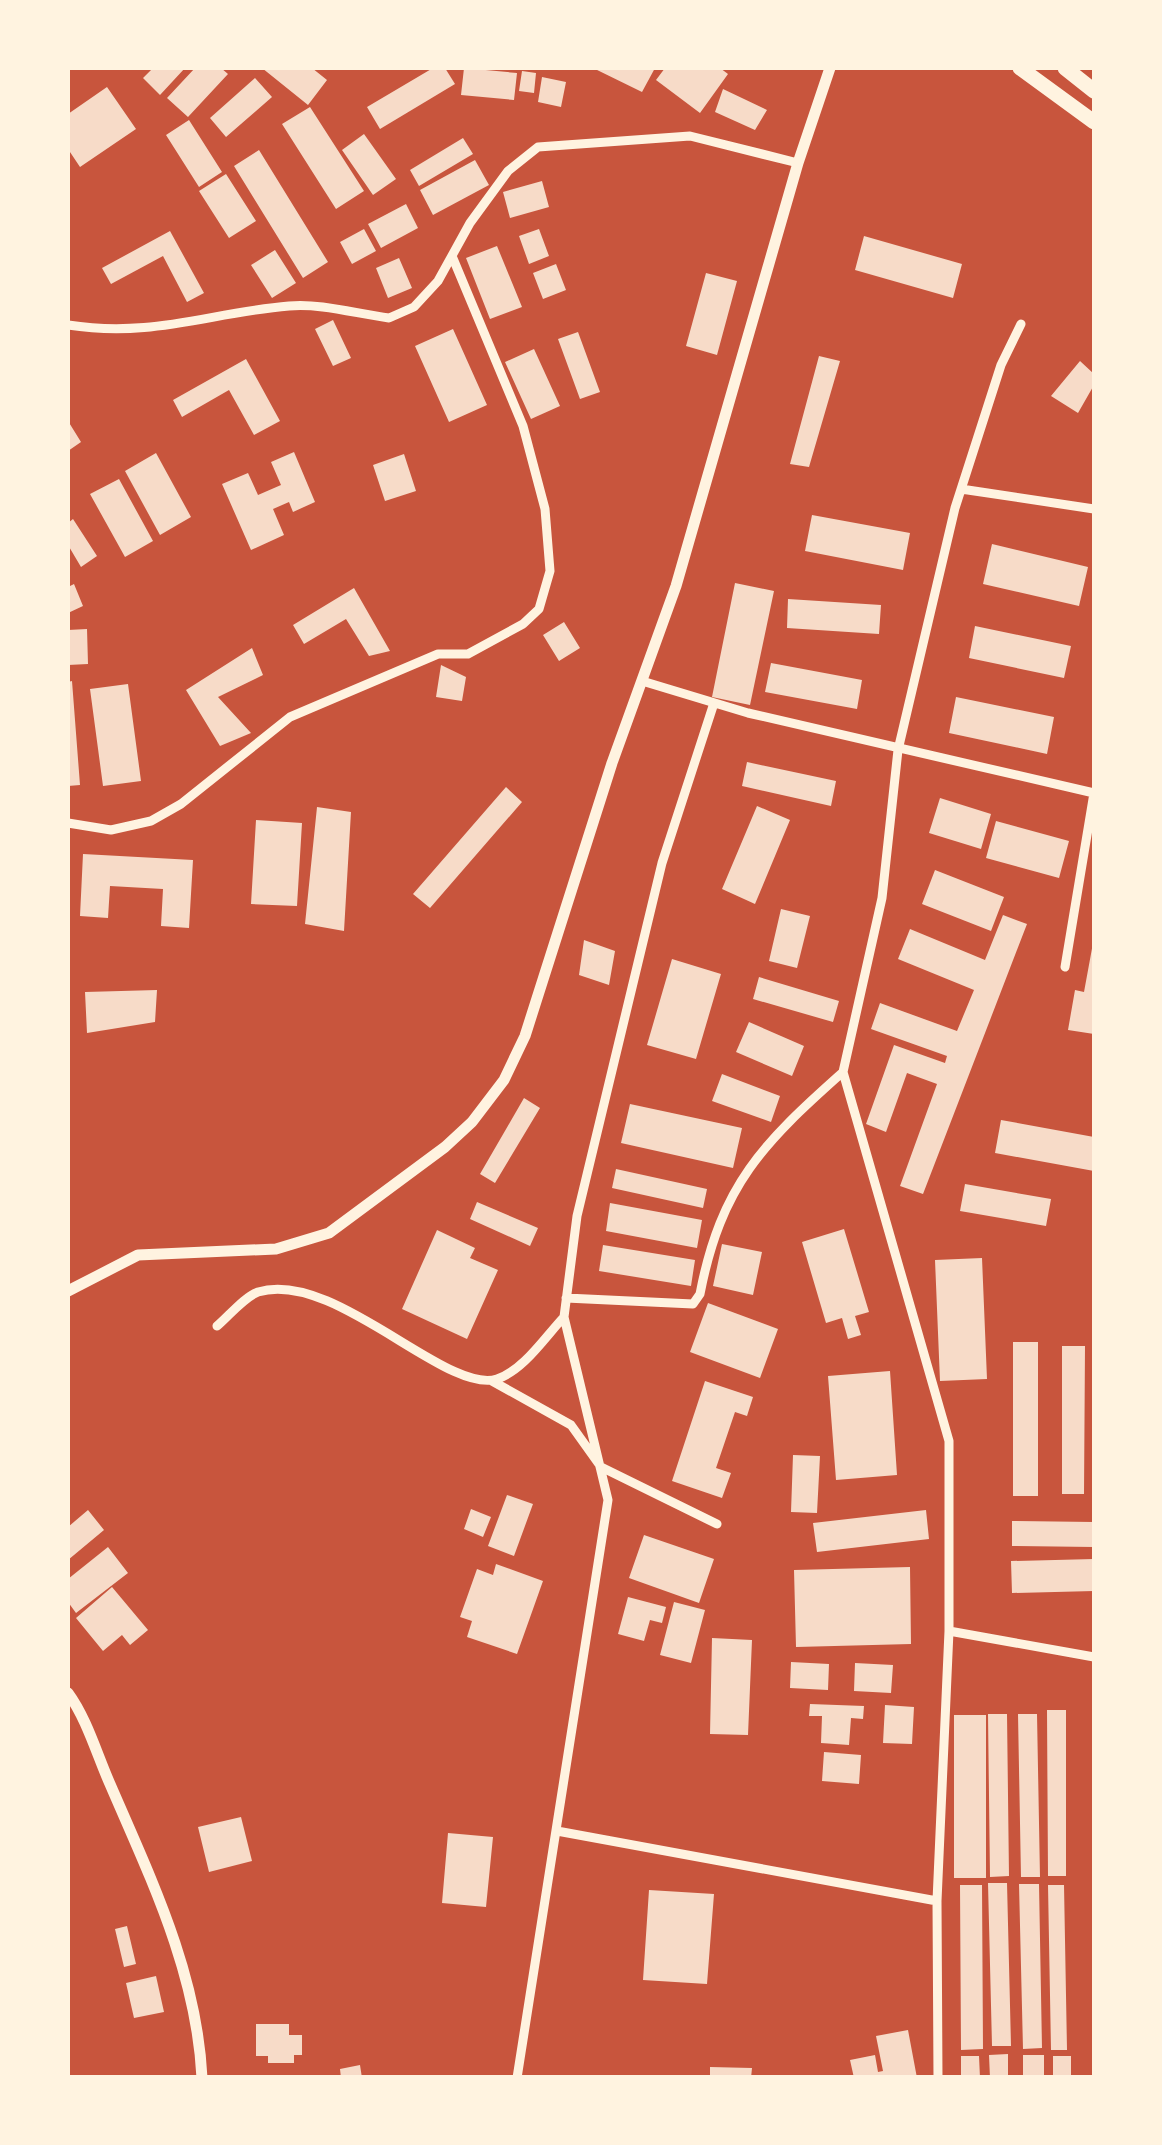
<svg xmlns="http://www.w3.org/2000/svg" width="1162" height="2145" font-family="'Space Grotesk',sans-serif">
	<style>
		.building { fill: #f7dbc8 }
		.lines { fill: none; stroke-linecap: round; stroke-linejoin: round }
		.minor { stroke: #fff3e0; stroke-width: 9 }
		.tertiary { stroke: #fff3e0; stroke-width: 11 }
		.trunk { stroke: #fff3e0; stroke-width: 15 }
	</style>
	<rect width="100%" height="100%" fill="#c8553d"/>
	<!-- building -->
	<path class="building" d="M153,68H185L160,95L143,78Z
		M195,68H221L228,74L188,117L167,98Z
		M262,68H312L327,80L308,105Z
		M433,68H445L455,84L380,129L367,107Z
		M464,68L517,73L514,100L461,95Z
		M593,68H655L642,92Z
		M665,68H720L728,74L700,113L656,80Z
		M522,71L536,73L534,93L519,91Z
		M542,77L566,82L561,107L538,102Z
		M255,78L272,97L226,137L210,118Z
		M107,87L136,129L80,167L68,149V114Z
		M723,89L767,110L755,130L715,112Z
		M310,107L364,191L336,209L282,124Z
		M189,120L222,172L199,187L166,135Z
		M364,134L396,179L373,195L342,150Z
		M463,138L473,154L419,186L410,170Z
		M259,150L328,262L303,278L234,166Z
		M475,160L489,185L433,215L420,190Z
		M226,174L256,221L229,238L199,191Z
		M542,181L549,207L510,218L503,192Z
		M406,204L418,228L381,248L368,224Z
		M364,229L376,251L352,264L340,242Z
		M539,229L549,256L529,264L519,236Z
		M170,231L204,293L187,302L163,256L111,284L102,268Z
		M864,236L962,264L953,298L855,270Z
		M497,246L522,307L490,319L466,258Z
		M275,250L296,283L272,298L251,265Z
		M399,258L412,288L388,298L376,268Z
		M556,264L566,290L543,299L533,273Z
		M706,273L737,281L717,355L686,346Z
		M333,320L351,358L333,366L315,329Z
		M453,329L487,405L449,422L415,346Z
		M578,332L600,392L580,399L558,339Z
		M534,349L560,406L531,419L505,362Z
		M819,356L840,361L809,467L790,464Z
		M246,359L280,421L254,435L229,390L182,417L173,400Z
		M1080,361L1094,374V385L1078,413L1051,396Z
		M68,421L81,442L68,451Z
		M294,452L315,502L293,512L289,502L273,509L284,535L251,550L222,484L248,473L258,495L281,485L271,462Z
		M156,453L191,517L160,535L125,471Z
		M404,454L416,491L385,501L373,465Z
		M119,479L153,541L125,557L90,494Z
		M812,515L910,533L903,570L805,551Z
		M73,519L97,556L81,567L68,545V523Z
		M992,544L1088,567L1079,606L983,584Z
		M735,583L774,591L750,705L712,697Z
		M74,584L83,606L68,613V587Z
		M354,588L390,651L369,656L346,619L304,644L293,625Z
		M788,599L881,605L879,634L787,628Z
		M564,622L580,648L559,661L543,635Z
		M975,626L1071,646L1064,678L969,658Z
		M87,629L88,664L68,665V630Z
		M252,648L263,675L218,697L251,733L220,746L186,690Z
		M771,663L862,680L857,709L765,692Z
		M441,665L466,677L462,701L436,697Z
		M72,681L80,785L68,786V682Z
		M128,684L141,781L103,786L90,689Z
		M956,697L1054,717L1047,754L949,733Z
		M747,762L836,781L831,806L742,786Z
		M506,787L522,802L430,908L413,894Z
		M940,798L991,814L981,849L929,833Z
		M757,806L790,820L755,904L722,889Z
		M317,807L351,812L344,931L305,924Z
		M256,820L302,823L297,906L251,904Z
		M996,821L1069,841L1059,878L986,858Z
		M83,854L193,860L189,928L161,926L163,889L110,886L108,918L80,916Z
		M935,870L1004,897L991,931L922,904Z
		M781,909L810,916L797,968L769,961Z
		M1003,915L1027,924L923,1194L900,1186L937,1084L907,1073L886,1132L866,1124L894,1045L945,1063L947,1056L871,1029L880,1003L957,1031L974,990L898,959L910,929L985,960Z
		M584,940L615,951L609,985L579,975Z
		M1093,943H1094V1034L1068,1030L1075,990L1084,992Z
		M672,959L721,974L696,1059L647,1045Z
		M759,977L839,1001L833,1022L753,999Z
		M157,990L155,1022L87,1033L85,992Z
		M749,1022L804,1046L792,1076L736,1052Z
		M722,1074L780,1096L771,1122L712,1101Z
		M524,1098L540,1108L495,1183L480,1174Z
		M630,1104L742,1128L733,1168L621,1143Z
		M1001,1120L1094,1137V1171L995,1153Z
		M616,1169L707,1189L703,1208L612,1188Z
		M965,1184L1051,1199L1046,1226L960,1211Z
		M477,1202L538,1228L530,1246L470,1219Z
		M610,1203L702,1220L697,1248L606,1231Z
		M844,1229L869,1312L855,1316L861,1335L848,1339L842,1318L826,1323L802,1242Z
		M437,1230L475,1248L470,1258L498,1270L467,1339L402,1309Z
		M722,1244L762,1252L753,1295L713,1286Z
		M603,1245L695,1260L691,1286L599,1271Z
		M982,1258L987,1379L940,1381L935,1260Z
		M708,1303L778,1329L760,1378L690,1352Z
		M1013,1342H1038V1496H1013Z
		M1062,1346H1085L1084,1494H1062Z
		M890,1371L897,1475L836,1480L828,1376Z
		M705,1381L753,1397L747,1416L735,1412L716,1468L731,1473L722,1498L672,1481Z
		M793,1455L820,1456L817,1513L791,1512Z
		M507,1495L533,1504L514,1556L488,1546Z
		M471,1509L491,1517L483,1537L464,1529Z
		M88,1510L104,1530L68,1560V1527Z
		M926,1510L929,1539L817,1552L813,1523Z
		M1012,1521L1094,1522V1547L1012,1546Z
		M644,1535L714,1559L699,1603L629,1578Z
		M108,1547L128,1573L76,1613L68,1602V1579Z
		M1094,1559V1591L1012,1593L1011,1561Z
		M496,1564L543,1581L517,1654L467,1637L472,1621L460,1617L477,1569L493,1575Z
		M910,1567L911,1644L796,1647L794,1570Z
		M112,1587L148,1630L130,1645L122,1635L103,1651L76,1618Z
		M628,1597L666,1607L662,1623L650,1620L644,1641L618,1634Z
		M674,1602L705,1610L691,1663L660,1655Z
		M712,1638L752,1640L748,1735L710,1734Z
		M791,1662L829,1664L828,1690L790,1688Z
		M855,1663L893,1665L891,1693L854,1691Z
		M810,1704L864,1706L863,1719L851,1718L849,1745L821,1743L822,1716H809Z
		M885,1705L914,1707L912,1744L883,1743Z
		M1047,1710H1066V1876H1048Z
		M988,1714H1007L1009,1876L990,1877Z
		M1018,1714H1037L1040,1877H1021Z
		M954,1715H986V1878H954Z
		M824,1752L861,1755L859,1784L822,1781Z
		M241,1817L252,1861L209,1872L198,1827Z
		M448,1833L493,1837L486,1907L442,1903Z
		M988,1883H1007L1011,2046H992Z
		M1019,1884H1039L1042,2048L1023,2049Z
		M960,1885H982L983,2049L961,2050Z
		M1048,1885H1064L1067,2050H1051Z
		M649,1890L714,1894L707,1984L643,1980Z
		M127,1926L136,1964L124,1967L115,1929Z
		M156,1976L164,2012L134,2018L126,1983Z
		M256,2024H289V2035H302V2055H294V2063H268V2056H256Z
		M908,2030L917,2078H854L850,2060L875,2055L878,2072L883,2071L876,2036Z
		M1008,2054V2078H990L989,2055Z
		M1023,2055H1044V2078H1023Z
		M961,2056H979L980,2078H961Z
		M1053,2056H1071V2078H1053Z
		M360,2065L362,2078H341L340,2069Z
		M710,2067L752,2068L751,2078H710Z"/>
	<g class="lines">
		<!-- minor -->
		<path class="minor" d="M68,325C153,338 208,313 289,306C321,303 357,314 389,318L414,307L438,281L470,223L508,171L538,147L690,136L798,163
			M961,489L1094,509
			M642,681L748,713L1094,793
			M68,823L111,830L151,821L181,804L290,717L438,654H468L523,624L539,609L550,571L545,509L523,426L452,256
			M1065,967L1094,793
			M566,1298L693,1304L700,1294C721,1185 763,1143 843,1072
			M217,1326C229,1316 244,1297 258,1292C334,1269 446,1395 497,1379C524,1370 545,1337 564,1317
			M492,1381L571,1425L601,1467L717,1524
			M949,1631L1094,1657
			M557,1831L937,1901
			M517,2078L608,1500L564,1317L577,1216L662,863L714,703
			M938,2078L937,1901L949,1631V1441L843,1072L882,898L898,750L955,508L1001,365L1021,324"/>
		<!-- tertiary -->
		<path class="tertiary" d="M68,1291L138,1255L276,1249L329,1233L445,1147L472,1122L504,1080L525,1036L612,763L676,586L798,163L830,68
			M68,1693C87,1719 97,1755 110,1784C151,1879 197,1973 202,2078"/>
		<!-- trunk -->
		<path class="trunk" d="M1020,68L1094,122
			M1065,68L1094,91"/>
	</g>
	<!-- border -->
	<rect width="1162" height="2145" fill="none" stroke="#fff3e0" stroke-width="140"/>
</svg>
